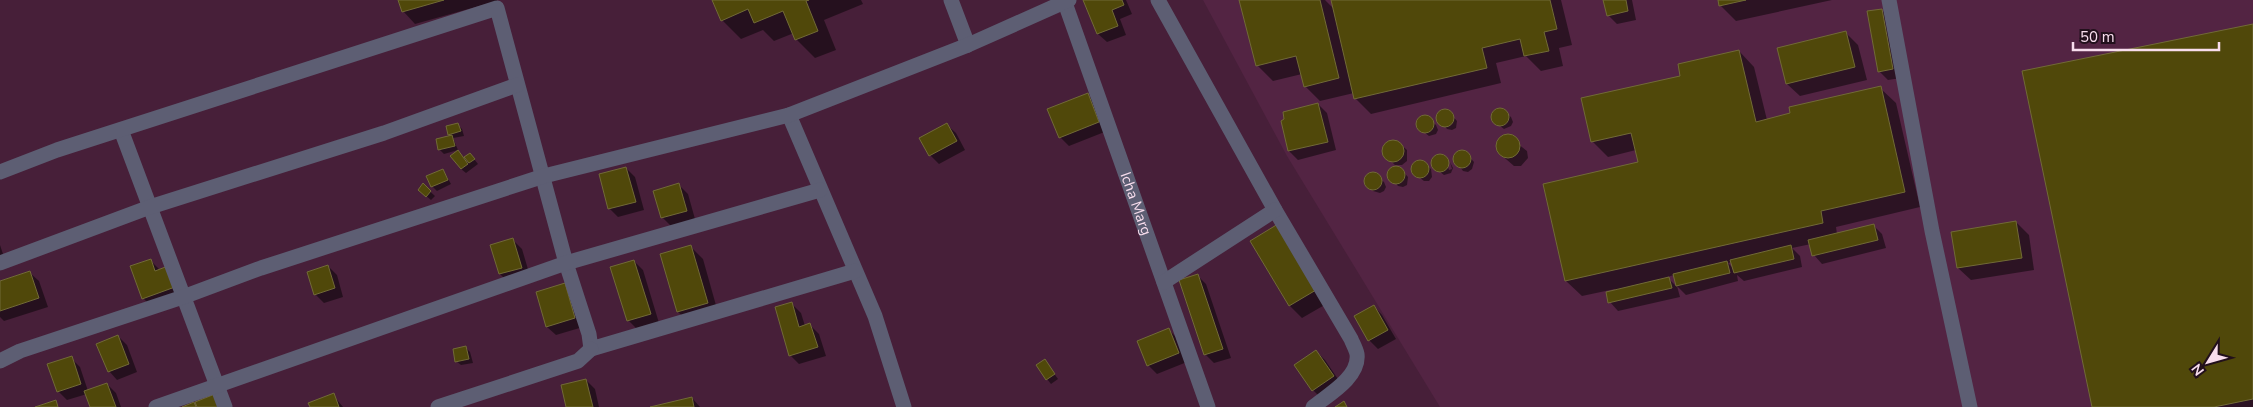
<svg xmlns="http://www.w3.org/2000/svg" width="2253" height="407" font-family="'Nunito Sans',sans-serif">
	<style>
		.built { fill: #532443 }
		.shadow { fill: #0007; fill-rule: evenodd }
		.building { fill: #50480a; stroke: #716a37 }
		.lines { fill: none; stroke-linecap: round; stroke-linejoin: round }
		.street { stroke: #5d5e73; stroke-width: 15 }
		.labels { text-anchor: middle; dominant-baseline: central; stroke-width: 5; stroke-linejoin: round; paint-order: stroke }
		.street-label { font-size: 15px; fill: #f8dded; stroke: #22101c }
	</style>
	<rect width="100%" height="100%" fill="#471f39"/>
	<!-- built -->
	<path class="built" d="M1203,0H2253V407H1440L1287,156Z"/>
	<!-- shadow -->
	<path class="shadow" d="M400,0H497V1L415,24L403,11Z
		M713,0H861L863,4L824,20L836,50L815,58L796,39L794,33L774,41L763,30L741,39L722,20Z
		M1085,0H1126L1132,14L1120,19L1126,35L1107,42L1098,34Z
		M1241,0H1325L1334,9L1332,0H1561L1572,45L1559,48L1563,66L1541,71L1526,56L1496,63L1501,83L1371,114L1355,98L1354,93L1320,101L1305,86L1302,74L1273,81L1257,65Z
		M1604,0H1632L1636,20L1617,24L1608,15Z
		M1719,0H1832L1736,21L1720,5Z
		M1882,10L1891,19L1901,78L1888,80L1879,71Z
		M2253,26V407H2093Z
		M1845,32L1858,45L1867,80L1800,96L1787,84L1779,49Z
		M1739,51L1754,67L1767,120L1880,88L1896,103L1920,207L1836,227L1837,234L1873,225L1882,234L1886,248L1822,264L1814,255L1811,244L1792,248L1800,256L1802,267L1744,281L1737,275L1738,281L1686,295L1677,286L1680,297L1618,311L1610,302L1615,289L1582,296L1566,281L1640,163L1636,150L1608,157L1592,141L1682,77ZM1732,262L1734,269L1728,263ZM1674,275L1677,287L1667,277Z
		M1088,95L1097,104L1107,131L1069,146L1060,137Z
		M1318,104L1327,113L1336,150L1298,160L1289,151L1282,122Z
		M1502,110L1511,117L1513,122L1511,126L1504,129L1495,122L1493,115L1495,111Z
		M1445,111L1449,112L1457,121L1456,128L1452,130L1447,129L1438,118L1441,112Z
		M1427,117L1436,125L1438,130L1436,134L1429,136L1420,129L1418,125L1421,119Z
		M458,125L462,129L464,136L453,138L458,150L444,154L439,149L451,137L449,134Z
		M947,125L956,133L965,150L939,164L930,155Z
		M1508,136L1527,151L1528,158L1521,166H1514L1499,153L1497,146L1499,140Z
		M1390,141H1397L1407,150V161L1402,165H1395L1383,153L1384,147Z
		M1461,152L1466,153L1474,162L1472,169L1468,172L1463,171L1455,160L1457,154Z
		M470,154L478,164L466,173L461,169L462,156L464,159Z
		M1442,156L1446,159L1449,170L1452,169L1450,162L1453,168L1451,173L1444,175L1435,168L1433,164L1435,157Z
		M1422,162L1431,169L1432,177L1429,181H1424L1415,174L1413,167L1415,164Z
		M1396,167L1400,168L1408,177L1407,185L1403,187L1398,186L1389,175L1392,169Z
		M626,168L635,177L644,210L618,217L609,208Z
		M443,170L451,184L437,191L432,186Z
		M1373,174L1384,182L1386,187L1384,191L1380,193L1373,191L1366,182L1369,176Z
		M423,185L435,196L431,200L424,194Z
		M679,185L688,194L695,219L671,226L662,217Z
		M2016,222L2029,235L2034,270L1971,280L1958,268Z
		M1290,239L1328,303L1302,318L1290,306Z
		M513,240L522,249L530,276L509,283L500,274L492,246Z
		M0,245L4,257L0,259Z
		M690,246L703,259L719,316L691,324L678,312L662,255Z
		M150,260L159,269L183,296L152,307L143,298Z
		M634,261L643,270L659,323L637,329L628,320Z
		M328,266L337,275L343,297L324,303L315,294Z
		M30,273L39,281L48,307L4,321L0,317V283Z
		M1197,275L1206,284L1231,358L1214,363L1205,354Z
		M564,284L583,327L556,335L547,327L537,293Z
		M792,304L801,313L805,326L810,325L819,334L826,356L799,364L790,355Z
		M1374,306L1382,315L1396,339L1378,349L1369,340Z
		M1169,330L1178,339L1187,362L1157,374L1148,365Z
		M118,336L127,345L137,372L117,380L109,371Z
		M466,348L470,352L473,363L461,365L456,361Z
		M1316,351L1325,360L1342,385L1322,399L1313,390Z
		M71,358L80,367L88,391L107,384L116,393L121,407H92L87,394L67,400L58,391Z
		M1045,361L1058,379L1051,384L1047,379Z
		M586,380L595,389L599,407H568Z
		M333,395L343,407H311Z
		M692,398L700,407H655Z"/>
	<!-- building -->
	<path class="building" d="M398,0H444L402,12Z
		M712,0H809L806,1L818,31L795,40L783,11L754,23L748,9L721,21Z
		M1083,0H1122L1124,5L1112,10L1118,26L1097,34Z
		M1239,0H1320L1339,78L1304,87L1296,56L1256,66Z
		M1331,0H1550L1557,29L1544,32L1549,51L1524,56L1520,39L1482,48L1487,68L1354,99Z
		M1603,0H1626L1628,11L1607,16Z
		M1718,0H1746L1719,6Z
		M1882,9L1893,69L1878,72L1867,11Z
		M2253,24V399L2214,407H2092L2022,71Z
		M1846,31L1855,67L1786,84L1777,48Z
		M1739,50L1756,122L1790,113L1789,107L1881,86L1905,192L1821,211L1823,223L1565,281L1543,184L1638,162L1631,133L1591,142L1581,98L1680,76L1678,64Z
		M1088,93L1099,122L1059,138L1047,109Z
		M1318,103L1328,142L1288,151L1281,121L1284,119L1283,112Z
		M1491 117a9 9 0 1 1 18 0a9 9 0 1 1-18 0Z
		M1436 118a9 9 0 1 1 18 0a9 9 0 1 1-18 0Z
		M1416 124a9 9 0 1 1 18 0a9 9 0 1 1-18 0Z
		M458,123L461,131L448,135L446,126Z
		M947,123L957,141L929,156L919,138Z
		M1496 146a12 12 0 1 1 24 0a12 12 0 1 1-24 0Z
		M452,135L455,146L438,150L436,139Z
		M1382 151a11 11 0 1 1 22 0a11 11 0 1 1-22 0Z
		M458,150L468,164L461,169L450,156Z
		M1453 159a9 9 0 1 1 18 0a9 9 0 1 1-18 0Z
		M470,153L475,159L469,163L464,157Z
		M1431 163a9 9 0 1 1 18 0a9 9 0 1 1-18 0Z
		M1411 169a9 9 0 1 1 18 0a9 9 0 1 1-18 0Z
		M1387 175a9 9 0 1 1 18 0a9 9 0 1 1-18 0Z
		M626,167L636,202L608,209L599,174Z
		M443,169L448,180L431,187L426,176Z
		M1364 181a9 9 0 1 1 18 0a9 9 0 1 1-18 0Z
		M423,183L431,191L426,197L418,190Z
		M679,183L687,211L661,218L653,191Z
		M2016,221L2022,258L1957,268L1951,232Z
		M1278,224L1316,290L1289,306L1250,241Z
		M1874,224L1878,240L1812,256L1808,240Z
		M513,238L522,268L499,274L490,245Z
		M691,245L708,303L677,312L660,254Z
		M1791,245L1794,259L1734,273L1730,260Z
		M151,259L155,271L168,266L175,287L142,299L130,266Z
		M634,260L651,314L627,321L610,267Z
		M1727,261L1730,273L1676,286L1673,274Z
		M328,265L335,288L314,295L307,272Z
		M30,271L39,298L0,311V281Z
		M1198,274L1223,349L1204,355L1179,280Z
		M1669,277L1672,288L1608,303L1606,292Z
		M565,283L575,318L546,327L536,292Z
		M792,302L799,327L810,323L818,347L789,356L775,307Z
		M1374,305L1388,330L1368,341L1354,316Z
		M1169,328L1179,353L1147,366L1137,341Z
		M118,335L129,364L108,372L96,344Z
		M466,346L469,359L455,362L453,349Z
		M1316,350L1334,376L1312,391L1294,365Z
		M72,356L81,384L57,392L47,364Z
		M1045,359L1055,374L1046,380L1036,365Z
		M586,379L593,407H566L561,385Z
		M107,383L116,407H90L84,391Z
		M334,393L339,407H310L308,403Z
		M215,394L220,407H197L195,402Z
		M692,397L694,407H650Z
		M56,400L58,407H35Z
		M1344,401L1347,407H1335Z
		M194,402L196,407H182Z"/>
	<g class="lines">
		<!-- street -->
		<g class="street">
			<path d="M951,0L968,45"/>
			<path id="s1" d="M1064,0L1208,407"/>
			<path d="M1158,0L1275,210L1351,339C1353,344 1356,349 1357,354C1360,377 1328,395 1313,407"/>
			<path d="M1889,0L1932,231L1970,407"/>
			<path d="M789,115L875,316L904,407"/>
			<path d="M121,130L225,407"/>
			<path d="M0,172L57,150L497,8L566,263L589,334L591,349L855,271"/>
			<path d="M0,263L150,207L384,133L517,85"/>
			<path d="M1164,282L1275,210"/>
			<path d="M0,361L20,351L183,297L261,268L544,176L789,115L968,45L1069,0"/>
			<path d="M156,407L566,263L820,190"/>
			<path d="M438,407L578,361L591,349"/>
		</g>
	</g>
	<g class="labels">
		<!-- street labels -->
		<g class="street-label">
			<text stroke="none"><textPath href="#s1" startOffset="216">Icha Marg</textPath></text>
		</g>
	</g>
	<!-- north arrow -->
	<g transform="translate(2208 362) rotate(233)" stroke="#22101c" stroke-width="4" paint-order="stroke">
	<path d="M0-4L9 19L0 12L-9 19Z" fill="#f8dded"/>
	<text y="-8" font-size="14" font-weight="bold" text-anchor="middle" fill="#f8dded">N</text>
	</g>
	<!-- scale -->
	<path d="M2073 42v8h146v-8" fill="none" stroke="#f8dded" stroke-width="2.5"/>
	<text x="2080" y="42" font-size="15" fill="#f8dded" stroke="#22101c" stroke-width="4" paint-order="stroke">50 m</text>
</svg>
